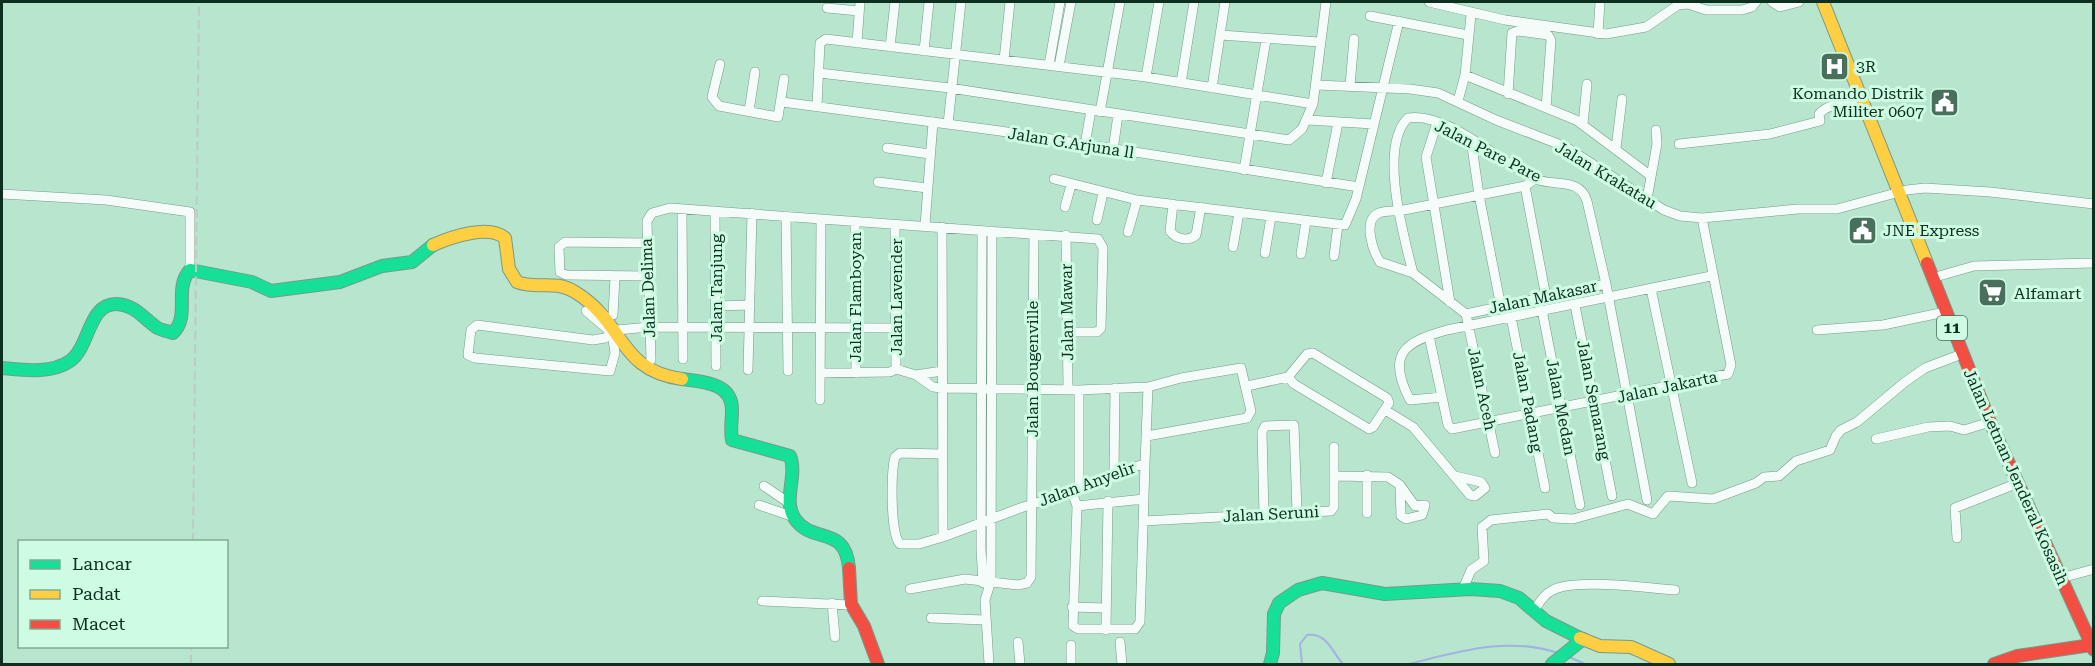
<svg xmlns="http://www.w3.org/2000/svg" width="2095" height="666" font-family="'Roboto Serif',serif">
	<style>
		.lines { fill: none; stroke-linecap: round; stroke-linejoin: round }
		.stream { stroke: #a2b2e1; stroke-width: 2 }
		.street-casing { stroke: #769a89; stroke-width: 10 }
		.fast-casing { stroke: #769a89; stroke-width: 14 }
		.slow-casing { stroke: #769a89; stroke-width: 14 }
		.jam-casing { stroke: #769a89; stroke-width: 14 }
		.street { stroke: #f4fbf8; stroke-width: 9 }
		.fast { stroke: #16e098; stroke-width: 12 }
		.slow { stroke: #ffcf43; stroke-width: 12 }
		.jam { stroke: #f24e42; stroke-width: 12 }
		.rail { stroke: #bdcbc4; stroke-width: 2; stroke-dasharray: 9 4.5; stroke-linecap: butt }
		.labels { text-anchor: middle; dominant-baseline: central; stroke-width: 6; stroke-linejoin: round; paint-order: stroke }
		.shield { fill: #cefce3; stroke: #476c5a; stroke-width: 1.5 }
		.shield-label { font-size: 15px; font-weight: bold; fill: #0d2f20 }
		.poi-label { font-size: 16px; fill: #0d2f20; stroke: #cefce3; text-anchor: start }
		.street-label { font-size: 16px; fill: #0d2f20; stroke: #cefce3 }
	</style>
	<rect width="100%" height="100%" fill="#b8e5ce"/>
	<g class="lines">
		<!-- stream -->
		<path class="stream" d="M1569,657L1585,664
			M1302,664L1300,644L1307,635C1328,633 1331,651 1343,664
			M1409,664C1457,652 1509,636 1558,653"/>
		<defs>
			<path id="street" d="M1429,2L1505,20L1606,34L1646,27L1678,5L1688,4L1706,10H1742L1752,7L1756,2
				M1772,2L1780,7L1799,2
				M827,8L859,11
				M1370,16L1468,35
				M1598,34L1600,2
				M1221,35L1319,42
				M857,43L860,2
				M890,47L895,2
				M924,51L929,2
				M1004,60L1010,2
				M720,64L712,97L719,106L778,117L784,79
				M1049,65L1060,2
				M1059,66L1071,2
				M819,73L950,88L1289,140L1302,129L1313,104L1326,2
				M1465,75L1576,120L1651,176
				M1146,77L1159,2
				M1181,83L1194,2
				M1317,85L1410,89L1438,93L1496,120L1566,147L1664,210L1680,216L1702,218L1798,209H1837L1907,190L1925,188L1990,192L2094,204
				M1350,86L1354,39
				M1212,88L1225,2
				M1508,94L1512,33L1518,31L1548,35L1551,40L1546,108
				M1458,101L1465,75L1471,15
				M782,102L1000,131L1359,187
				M817,106L820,43L826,39L1146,77L1313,104
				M749,111L755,72
				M1100,112L1120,2
				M1308,120L1373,124
				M1437,123L1426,157L1450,302
				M948,124L961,2
				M1583,124L1587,84
				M1471,140L1479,195L1501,307
				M1679,144L1770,134L1820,121L1819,114C1828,103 1850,102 1863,102
				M1085,145L1091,110
				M887,148L930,154
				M1616,148L1622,99
				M1113,150L1118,115
				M1244,170L1266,40
				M1054,179L1137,200L1345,225L1356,199L1399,21
				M878,182L927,188
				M1326,183L1338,123
				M1525,186L1546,297
				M2,194L106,200L190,212V270
				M1647,199L1657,144L1656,130
				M1173,204L1170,231C1176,239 1188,242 1196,235L1201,207
				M1065,207L1071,185
				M682,210L683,359
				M715,211L716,366
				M786,216L788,371
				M1097,220L1103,193
				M855,222L856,373
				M895,225L896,369
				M925,225L933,122
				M942,227L943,537
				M982,231L981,549L983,583
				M1128,232L1137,200
				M1066,235L1068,389
				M1233,247L1239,213
				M1265,253L1271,217
				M1301,254L1306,221
				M1334,256L1338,225
				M1413,273C1404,237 1378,147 1408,118C1447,111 1502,164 1536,179C1554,187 1580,177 1587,201L1606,284
				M647,276L566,275L560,272L559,247L565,242L647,243
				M1932,278L1974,266L2094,263
				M1651,289L1692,483
				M1575,305L1612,496
				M716,306L750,305
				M1542,310L1580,505
				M586,311L612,333L615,353L610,371L475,358L468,355L471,330L477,325L593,340L605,338L612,333
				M1466,314L1606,284L1647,500
				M613,315L615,277
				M1511,317L1545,488
				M617,330L649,327L895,328
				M1817,330L1883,325L1945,312
				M1429,336L1448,425L1452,429L1728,374L1731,365L1702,218
				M651,360L647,221L652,213L670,208L1098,239L1103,248L1101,328L1097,332H1068
				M748,370L752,213
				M820,373L890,372L896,369L916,375L933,387L942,388L1079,390L1148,387L1181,378L1241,368L1251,411L1247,418L1147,436
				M916,375L942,371
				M1247,386L1288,377L1307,354L1313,353L1387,398L1389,403L1373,427L1369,429L1294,384L1288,377
				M1442,397L1410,400C1386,354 1404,342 1447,330L1711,276
				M820,400L821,220
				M1385,410L1413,427L1470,495L1475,496L1485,488L1481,482L1455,476
				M1876,439L1928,427L1950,426L1964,430L1990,422
				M1495,453L1466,314L1413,273L1380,262C1373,251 1362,220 1379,213C1385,210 1393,211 1399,211L1525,186L1535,179
				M941,454L900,453L895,457C891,471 890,535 900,544H919L943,537L1023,507L1072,492L1123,470L1145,464L1148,387
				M1114,473L1115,388
				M1334,476L1388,477L1400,485L1415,506L1425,505L1422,515L1406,519L1401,516L1400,485
				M764,486L789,503
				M1079,489V390
				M1072,492L1077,506L1073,626L1078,629H1135L1140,622L1145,464
				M759,505L794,517
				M1077,506L1144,499
				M1367,513V475
				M1264,514L1262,432L1265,426L1294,425L1297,512
				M1143,521L1331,511L1334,507V447
				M1957,538L1955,508L2018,483
				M2061,578L2094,569
				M910,589L965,579L1018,585L1027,583L1031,577L1034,234
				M1463,589L1471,570L1484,561L1482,527L1491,520L1548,514L1553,518L1573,519L1628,504L1653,514L1668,496L1713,499L1756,483L1764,477L1779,476L1796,461L1830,450L1836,436L1841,430L1857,422L1905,382L1925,368L1962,354
				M762,601L850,605
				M832,603L835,637
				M1072,607L1106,608
				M1534,611C1539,603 1544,594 1553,590C1575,578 1648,588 1675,590
				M931,618L985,620
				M1106,630L1108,501
				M1018,642L1020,664
				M1120,642L1122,664
				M989,664L985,600L991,581L992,231
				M1071,664V645"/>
			<path id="fast" d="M2,368C24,370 51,374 70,361C90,347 88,303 117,304C135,305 142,317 156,327C160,330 167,331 173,333C191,315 173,289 190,270L252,282L271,291L340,282L382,266L412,262L433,245
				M682,379C704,382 733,383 732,411C732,421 730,430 732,440L790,456C798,476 782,500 795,519C813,545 845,524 849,568
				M1270,664L1273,653L1274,614L1279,603L1298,590L1322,583L1385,594L1470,589L1500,591L1519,598L1546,621L1580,638
				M1552,664L1583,639"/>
			<path id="slow" d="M1823,2L1927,263
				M433,245C451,237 489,224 505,238L509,269L517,282C537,290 554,279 575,292C626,323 617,370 682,379
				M1580,638L1600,646L1631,647L1669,664"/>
			<path id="jam" d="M1927,263L1990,422L2094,650
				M849,568L851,604L864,626L878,664
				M1994,664L2017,656L2091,645"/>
		</defs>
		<!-- street casing -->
		<use href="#street" class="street-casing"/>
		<!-- fast casing -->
		<use href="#fast" class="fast-casing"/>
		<!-- slow casing -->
		<use href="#slow" class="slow-casing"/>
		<!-- jam casing -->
		<use href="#jam" class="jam-casing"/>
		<!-- street -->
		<use href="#street" class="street"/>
		<!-- fast -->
		<use href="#fast" class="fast"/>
		<!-- slow -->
		<use href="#slow" class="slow"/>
		<!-- jam -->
		<use href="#jam" class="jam"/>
		<!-- rail -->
		<path class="rail" d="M193,542L199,2
			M191,664V646"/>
	</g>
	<!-- icons -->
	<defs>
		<symbol id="hospital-square" viewBox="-11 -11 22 22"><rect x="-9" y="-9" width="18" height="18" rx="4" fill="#496f5d" stroke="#cefce3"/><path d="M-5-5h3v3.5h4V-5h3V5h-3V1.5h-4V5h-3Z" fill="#fff"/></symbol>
		<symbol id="civic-square" viewBox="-11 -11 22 22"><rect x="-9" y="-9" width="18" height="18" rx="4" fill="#496f5d" stroke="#cefce3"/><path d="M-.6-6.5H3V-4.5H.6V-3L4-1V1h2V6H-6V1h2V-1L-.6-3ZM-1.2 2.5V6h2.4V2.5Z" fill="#fff"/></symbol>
		<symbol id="supermarket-square" viewBox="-11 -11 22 22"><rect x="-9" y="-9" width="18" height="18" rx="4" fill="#496f5d" stroke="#cefce3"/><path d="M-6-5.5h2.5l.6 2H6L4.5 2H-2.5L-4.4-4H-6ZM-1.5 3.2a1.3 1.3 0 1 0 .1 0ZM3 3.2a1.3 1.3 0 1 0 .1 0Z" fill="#fff"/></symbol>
	</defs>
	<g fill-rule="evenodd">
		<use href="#hospital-square" x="1818" y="50" width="33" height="33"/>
		<use href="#civic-square" x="1928" y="86" width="33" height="33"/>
		<use href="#civic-square" x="1846" y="214" width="33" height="33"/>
		<use href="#supermarket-square" x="1976" y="276" width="33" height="33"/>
	</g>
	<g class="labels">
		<!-- shield labels -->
		<rect class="shield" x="1937" y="316" width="30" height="24" rx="4.5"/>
		<g class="shield-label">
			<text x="1952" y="328">11</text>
		</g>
		<!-- poi labels -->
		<g class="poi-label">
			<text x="1856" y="66">3R</text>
			<text x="1924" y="93" text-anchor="end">Komando Distrik<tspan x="1924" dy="18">Militer 0607</tspan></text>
			<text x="1883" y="230">JNE Express</text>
			<text x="2014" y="293">Alfamart</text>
		</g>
		<!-- street labels -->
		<g class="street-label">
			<text transform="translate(1071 143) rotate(9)">Jalan G.Arjuna ll</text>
			<text transform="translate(1488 151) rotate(27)">Jalan Pare Pare</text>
			<text transform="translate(1606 175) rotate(31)">Jalan Krakatau</text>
			<text transform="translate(648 288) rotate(-92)">Jalan Delima</text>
			<text transform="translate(716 288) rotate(-90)">Jalan Tanjung</text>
			<text transform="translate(855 297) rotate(-90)">Jalan Flamboyan</text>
			<text transform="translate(896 297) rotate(-90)">Jalan Lavender</text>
			<text transform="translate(1543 297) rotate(-12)">Jalan Makasar</text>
			<text transform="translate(1067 312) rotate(-91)">Jalan Mawar</text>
			<text transform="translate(1032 369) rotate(-90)">Jalan Bougenville</text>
			<text transform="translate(1667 387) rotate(-12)">Jalan Jakarta</text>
			<text transform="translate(1482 389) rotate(78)">Jalan Aceh</text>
			<text transform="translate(1594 400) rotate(79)">Jalan Semarang</text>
			<text transform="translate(1528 402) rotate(79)">Jalan Padang</text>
			<text transform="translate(1561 407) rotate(79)">Jalan Medan</text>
			<text transform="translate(2016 477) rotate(66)">Jalan Letnan Jenderal Kosasih</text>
			<text transform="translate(1087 484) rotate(-20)">Jalan Anyelir</text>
			<text transform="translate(1271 514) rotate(-3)">Jalan Seruni</text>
		</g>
	</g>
	<!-- border -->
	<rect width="2095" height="666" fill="none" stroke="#0d2f20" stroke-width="6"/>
	<!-- legend -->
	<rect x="18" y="540" width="210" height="108" fill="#cefce3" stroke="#81aa95" stroke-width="1.5"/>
	<rect x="30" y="560" width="30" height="9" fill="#16e098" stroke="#81aa95" stroke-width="1.5"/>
	<text x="72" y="570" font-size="18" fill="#0d2f20">Lancar</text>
	<rect x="30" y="590" width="30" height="9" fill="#ffcf43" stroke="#81aa95" stroke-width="1.5"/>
	<text x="72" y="600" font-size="18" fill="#0d2f20">Padat</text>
	<rect x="30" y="620" width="30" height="9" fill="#f24e42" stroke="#81aa95" stroke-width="1.5"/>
	<text x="72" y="630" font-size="18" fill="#0d2f20">Macet</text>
</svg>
